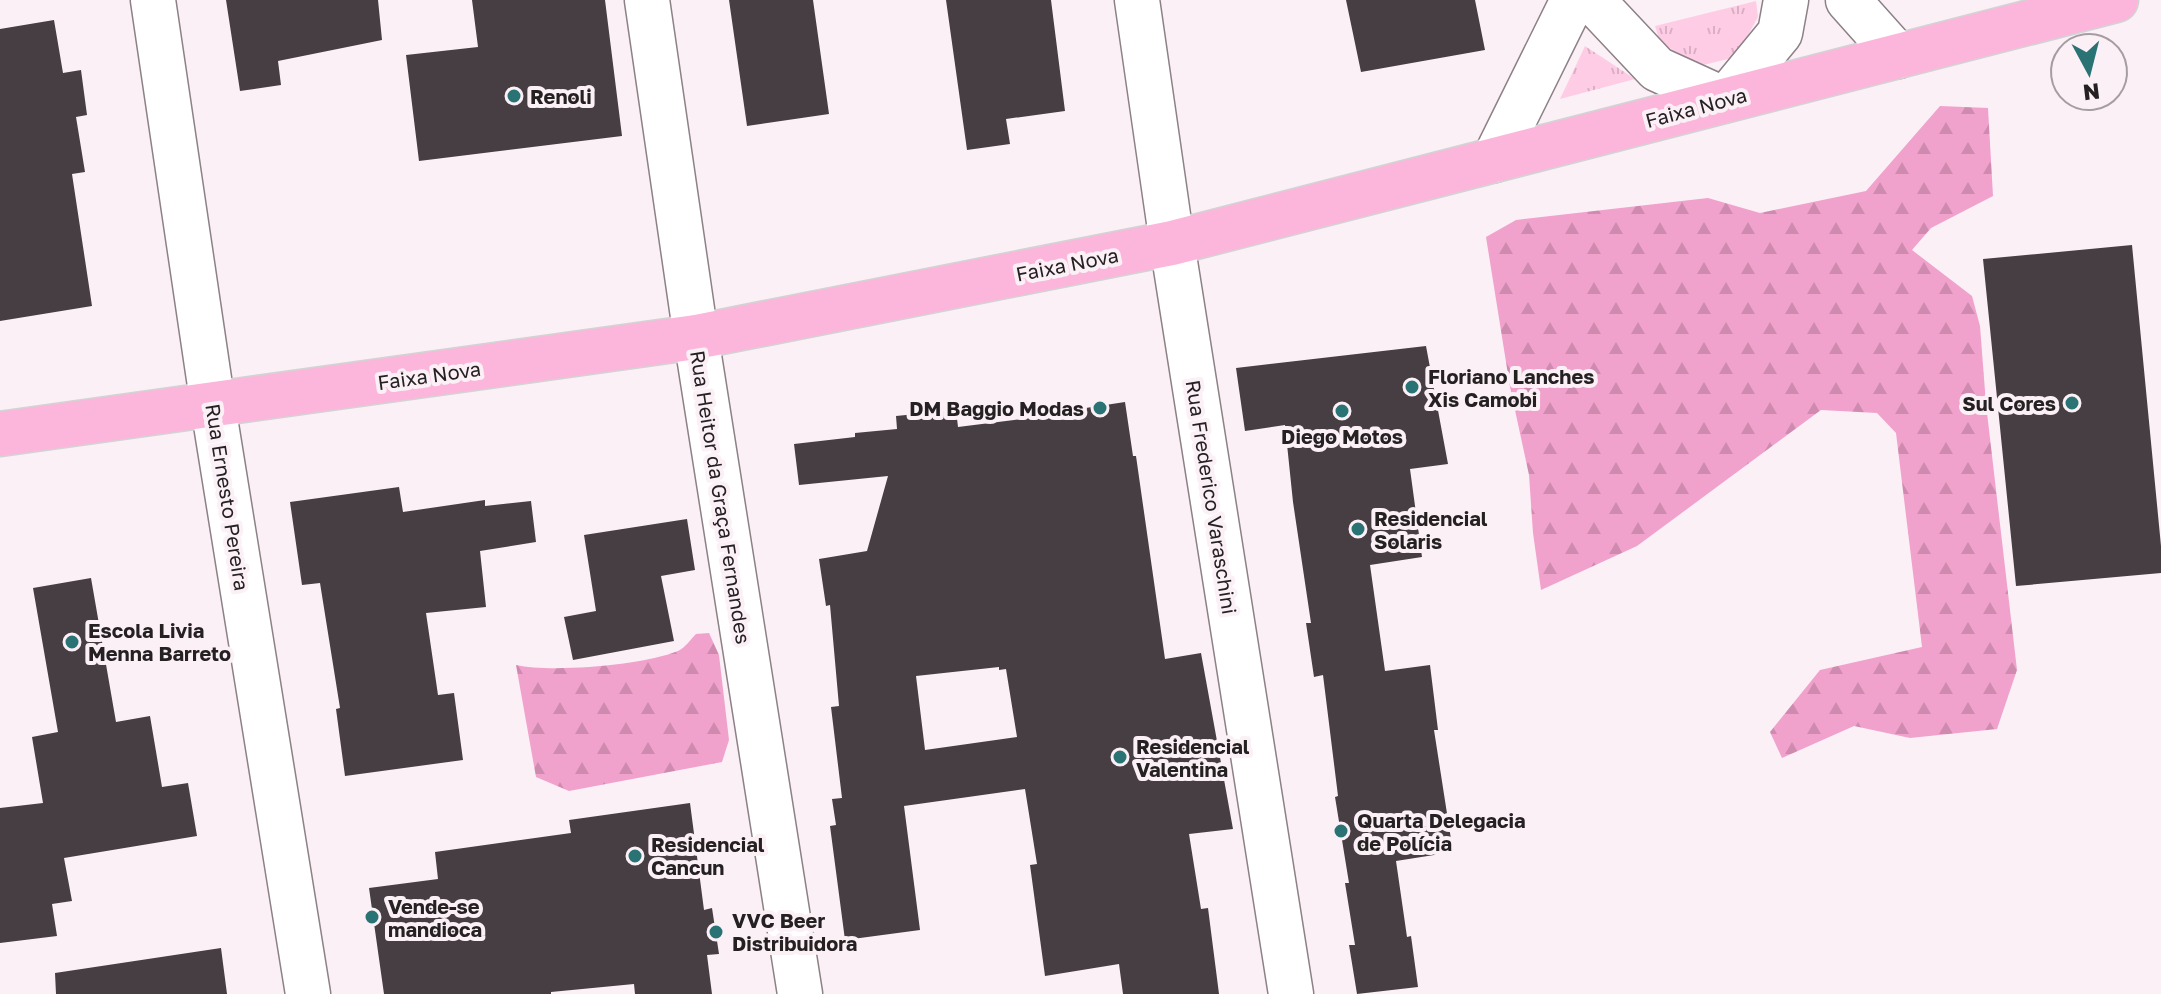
<svg xmlns="http://www.w3.org/2000/svg" width="2161" height="994" font-family="'Golos Text',sans-serif">
	<style>
		.grass { fill: url(#grass-tufts) }
		.forest { fill: url(#forest-firs) }
		.building { fill: #463e42; fill-rule: evenodd }
		.lines { fill: none; stroke-linecap: round; stroke-linejoin: round }
		.minor-casing { stroke: #8b8186; stroke-width: 47 }
		.highway-casing { stroke: #d3d3d3; stroke-width: 47 }
		.minor { stroke: #fff; stroke-width: 44 }
		.highway { stroke: #fcb6db; stroke-width: 44 }
		.poi-dot { fill: #297375; stroke: #fbf0f6; stroke-width: 3 }
		.labels { text-anchor: middle; dominant-baseline: central; stroke-width: 8; stroke-linejoin: round; paint-order: stroke }
		.poi-label { font-size: 20px; font-weight: bold; fill: #252123; stroke: #fbf0f6; text-anchor: start }
		.street-label { font-size: 20px; fill: #252123; stroke: #fbf0f6 }
	</style>
	<defs>
		<pattern id="grass-tufts" width="24" height="20" patternUnits="userSpaceOnUse" patternTransform="scale(2)"><rect width="24" height="20" fill="#ffcce6"/><path d="M3 7l-1-3M5 7V3M7 7l1-3M15 17l-1-3M17 17v-4M19 17l1-3" fill="none" stroke="#daafc5"/></pattern>
		<pattern id="forest-firs" width="22" height="20" patternUnits="userSpaceOnUse" patternTransform="scale(2)"><rect width="22" height="20" fill="#f0a2cc"/><path d="M5 1l3.5 6h-7zM16 11l3.5 6h-7z" fill="#ce8baf"/></pattern>
	</defs>
	<rect width="100%" height="100%" fill="#fbf0f6"/>
	<!-- grass -->
	<path class="grass" d="M1756,1L1758,17L1736,57L1699,66L1660,42L1655,26Z
		M1585,46L1635,79L1560,99Z"/>
	<!-- forest -->
	<path class="forest" d="M1940,106L1988,108L1993,196L1931,228L1912,250L1972,296L1980,326L1986,404L2017,670L1997,729L1910,738L1854,726L1782,758L1770,732L1820,670L1922,647L1896,433L1877,413L1821,410L1637,546L1541,590L1533,533L1529,475L1510,387L1486,237L1516,220L1708,198L1760,213L1866,191Z
		M709,633L719,655L729,740L722,762L569,791L536,777L516,665C552,673 644,665 678,651C685,648 691,639 696,634Z"/>
	<!-- building -->
	<path class="building" d="M226,0H378L382,40L278,61L281,85L240,91Z
		M472,0H605L622,136L419,161L406,55L478,47Z
		M729,0H813L829,114L747,126Z
		M946,0H1051L1065,111L1006,119L1010,144L967,150Z
		M1346,0H1475L1485,50L1361,72Z
		M54,20L63,73L81,70L87,115L76,117L85,172L72,174L92,306L0,321V29Z
		M2132,245L2161,546V573L2016,586L1983,259Z
		M1426,346L1448,464L1410,469L1422,557L1370,565L1385,671L1430,665L1438,730H1434L1453,852L1396,861L1407,937L1411,936L1418,987L1357,994L1349,945H1355L1345,883H1349L1335,797L1338,796L1323,675L1314,677L1306,623H1311L1293,502L1285,425L1245,431L1236,368Z
		M1125,402L1133,456H1136L1165,659L1201,653L1233,829L1189,834L1201,909L1208,908L1219,994H1123L1119,964L1045,976L1030,865L1037,864L1025,789L904,806L920,930L845,940L830,826L836,825L832,799L842,798L831,707L839,706L830,605L826,606L819,559L867,551L888,476L799,485L794,444L855,437V433L897,429L896,416L956,410L958,427L1054,415L1053,413ZM999,667V670L1006,669L1017,737L925,750L916,676Z
		M399,487L403,512L485,500V506L531,501L536,542L480,551L486,607L426,613L438,695L454,693L463,760L345,776L336,709L340,708L320,583L302,585L290,502Z
		M687,519L695,570L661,576L674,641L573,660L564,617L596,611L584,535Z
		M91,578L116,722L150,716L162,787L188,783L197,836L64,858L72,901L52,904L57,936L0,943V808L43,803L32,737L58,732L33,588Z
		M690,803L704,910L712,908L719,954L707,955L712,994H635L634,984L551,992V994H384L369,888L438,879L435,852L571,833L569,820Z
		M221,948L227,994H56L55,973Z"/>
	<g class="lines">
		<defs>
			<path id="minor" d="M153,0L213,406L308,994
				M647,0L696,337L800,994
				M1137,0L1172,243L1291,994
				M1592,0L1657,69L1725,100L1780,33L1786,0
				M1848,0L1898,56
				M1494,160L1573,0"/>
			<path id="highway" d="M0,434L696,337L1172,243L2116,0"/>
		</defs>
		<!-- minor casing -->
		<use href="#minor" class="minor-casing"/>
		<!-- highway casing -->
		<use href="#highway" class="highway-casing"/>
		<!-- minor -->
		<use href="#minor" class="minor"/>
		<!-- highway -->
		<use href="#highway" class="highway"/>
	</g>
	<!-- markers -->
	<g class="poi-dot">
		<circle cx="514" cy="96" r="8"/>
		<circle cx="1412" cy="387" r="8"/>
		<circle cx="2072" cy="403" r="8"/>
		<circle cx="1100" cy="408" r="8"/>
		<circle cx="1342" cy="411" r="8"/>
		<circle cx="1358" cy="529" r="8"/>
		<circle cx="72" cy="642" r="8"/>
		<circle cx="1120" cy="757" r="8"/>
		<circle cx="1341" cy="831" r="8"/>
		<circle cx="635" cy="856" r="8"/>
		<circle cx="372" cy="917" r="8"/>
		<circle cx="716" cy="932" r="8"/>
	</g>
	<g class="labels">
		<!-- poi labels -->
		<g class="poi-label">
			<text x="530" y="96">Renoli</text>
			<text x="1428" y="376">Floriano Lanches<tspan x="1428" dy="23">Xis Camobi</tspan></text>
			<text x="2056" y="403" text-anchor="end">Sul Cores</text>
			<text x="1084" y="408" text-anchor="end">DM Baggio Modas</text>
			<text x="1342" y="436" text-anchor="middle">Diego Motos</text>
			<text x="1374" y="518">Residencial<tspan x="1374" dy="23">Solaris</tspan></text>
			<text x="88" y="630">Escola Livia<tspan x="88" dy="23">Menna Barreto</tspan></text>
			<text x="1136" y="746">Residencial<tspan x="1136" dy="23">Valentina</tspan></text>
			<text x="1357" y="820">Quarta Delegacia<tspan x="1357" dy="23">de Polícia</tspan></text>
			<text x="651" y="844">Residencial<tspan x="651" dy="23">Cancun</tspan></text>
			<text x="388" y="906">Vende-se<tspan x="388" dy="23">mandioca</tspan></text>
			<text x="732" y="920">VVC Beer<tspan x="732" dy="23">Distribuidora</tspan></text>
		</g>
		<!-- street labels -->
		<g class="street-label">
			<text transform="translate(1696 107) rotate(-15)">Faixa Nova</text>
			<text transform="translate(1067 264) rotate(-11)">Faixa Nova</text>
			<text transform="translate(429 375) rotate(-8)">Faixa Nova</text>
			<text transform="translate(228 497) rotate(81)">Rua Ernesto Pereira</text>
			<text transform="translate(721 497) rotate(81)">Rua Heitor da Graça Fernandes</text>
			<text transform="translate(1212 497) rotate(81)">Rua Frederico Varaschini</text>
		</g>
	</g>
	<!-- north arrow -->
	<g transform="translate(2089 72) rotate(173)"><circle r="38" fill="#fbf0f6" stroke="#a59da2" stroke-width="2"/>
	<path d="M0-6L14 30L0 20L-14 30Z" fill="#297375"/>
	<text y="-12" font-size="22" font-weight="bold" text-anchor="middle" fill="#252123">N</text>
	</g>
</svg>
